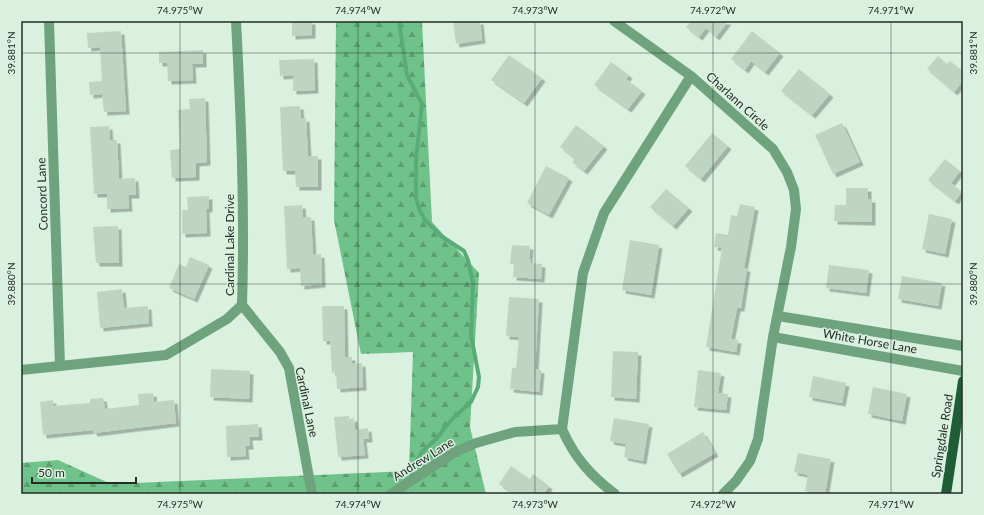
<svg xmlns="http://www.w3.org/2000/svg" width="984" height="515" font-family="Lato,sans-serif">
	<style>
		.forest { fill: url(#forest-firs) }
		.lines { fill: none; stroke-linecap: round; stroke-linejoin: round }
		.stream { stroke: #5aac76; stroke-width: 4 }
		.building { fill: #bfd5c4; filter: url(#shadow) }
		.minor { stroke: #6ea37e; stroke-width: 10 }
		.major { stroke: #1f5d37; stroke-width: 10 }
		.ticks { fill: none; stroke: #242c26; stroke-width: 1; stroke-opacity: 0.45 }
		.labels { text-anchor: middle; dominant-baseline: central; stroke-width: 3; stroke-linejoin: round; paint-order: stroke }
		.street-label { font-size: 12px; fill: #242c26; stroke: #dbf1e0 }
		.neatline { fill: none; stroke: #242c26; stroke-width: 1.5 }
		.ticks-label { font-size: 10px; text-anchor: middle; fill: #242c26 }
	</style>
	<defs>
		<pattern id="forest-firs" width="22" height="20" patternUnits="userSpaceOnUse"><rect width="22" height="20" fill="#70c28b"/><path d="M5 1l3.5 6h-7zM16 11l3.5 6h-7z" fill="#5c9e71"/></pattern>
		<filter id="shadow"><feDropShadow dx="3.5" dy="3.5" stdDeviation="0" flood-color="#0004"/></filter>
	</defs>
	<rect width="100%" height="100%" fill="#dbf1e0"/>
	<!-- forest -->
	<path class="forest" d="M336,21H422L432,222L479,273L470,427L486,494H21V463L58,460L111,484L409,471L413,352L361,354L334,220Z"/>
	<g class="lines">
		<!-- stream -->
		<path class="stream" d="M399,21L407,75L422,104L416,159V198L420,211L425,220L441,236L464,251L468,260L473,283L471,335L479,377L478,387L471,402L451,420L437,438L422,452L417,461L416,468"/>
	</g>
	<!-- building -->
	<path class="building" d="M292,21H312V35L292,36Z
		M453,21H480L482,40L456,44Z
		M691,21H728L716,37L706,28L699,37L686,27Z
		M121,31L126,111L104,112L102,94L90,95L89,82L102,81L100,47L88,48L87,33Z
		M752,31L780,53L765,72L751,61L745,70L731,59Z
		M203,50V64H192L193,80L168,81L167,63H159V52Z
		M509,55L542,78L524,103L491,80Z
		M938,56L947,64L950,61L963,71V81L954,92L927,69Z
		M314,59L315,90L293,91V75L280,76L279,60Z
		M611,62L629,75L626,79L642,91L628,109L594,85Z
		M799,69L830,94L812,115L781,91Z
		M205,98L207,162L196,163V177L172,178L170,150L180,149L178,110L190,109L189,99Z
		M300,106L301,119L306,118L308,156H318V187H296L295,171H283L280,107Z
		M842,123L860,162L833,174L815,135Z
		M576,125L604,146L584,171L572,162L575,159L560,147Z
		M109,126L110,140H117L119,179L135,178L136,195H128L129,208L107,209V194H94L90,127Z
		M712,133L728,146L701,179L685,166Z
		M945,159L960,171L951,183L962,192L955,201L928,180Z
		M546,166L569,178L549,215L527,203Z
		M846,188H868V199H872V222L834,221L835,205H846Z
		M666,189L689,208L673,226L650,207Z
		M209,196V209H206L207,233L182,234V210H188L187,197Z
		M740,204L755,207L744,268H747L741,308H737L731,339L738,340L736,352L706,347L722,248L714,247L716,233L728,235L731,215L737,216Z
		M302,205L303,217H311L313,255L321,254L322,284L301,286L300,268L287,269L284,206Z
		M929,214L952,219L945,254L922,249Z
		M118,226L119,263H96L93,227Z
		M630,240L659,245L651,295L622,290Z
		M512,245L530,246L529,259L531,260L530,263L542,264L541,279L513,277L514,264H510Z
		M190,257L209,265L194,299L169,288L179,264L186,267Z
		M829,265L869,270L866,293L826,288Z
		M902,276L942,283L938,306L898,299Z
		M122,289L124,308L148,306L149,323L100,328L97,292Z
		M509,297L539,299L535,369L541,370L539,392L510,389L512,368H516L519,337L506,336Z
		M322,306H344L345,357H352V364L362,363L363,387L337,389L336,372L332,373L330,341H323Z
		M613,351L638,352L636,399L611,397Z
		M211,369L250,371L249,399L210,397Z
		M698,370L721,373L718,393L728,394L726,410L694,407Z
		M813,376L846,383L842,403L809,397Z
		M873,387L907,394L902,421L868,414Z
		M153,393L154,402L174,400L176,423L94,433L93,430L43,435L40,402L53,400V406L90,403V399L103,398L105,409L139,405L138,394Z
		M349,416V419L354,418L355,430L368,428L369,439H363L365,455L338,457L334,417Z
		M614,418L649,424L643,461L624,457L626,444L610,441Z
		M258,424L259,437H249L250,446H245L246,456L227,457L226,426Z
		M703,432L715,453L679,474L667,454Z
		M798,453L831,459L825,494L805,491L808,475L794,472Z
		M511,466L530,479L533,474L549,486L544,494H514L499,484Z"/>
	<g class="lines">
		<!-- minor -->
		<path class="minor" d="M49,21L60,366
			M614,21L691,76L773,149L787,172L794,190L796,209L791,247L773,337L758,439L750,461L736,481L723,494
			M242,305L280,352L289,368L312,494
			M778,316L963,346
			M773,337L963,371
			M21,370L166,355L227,319L242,305C245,210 241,116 236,21
			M391,494L455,452L476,443L515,432L562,429
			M615,494C591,476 574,457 562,429L583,273L604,213L691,76"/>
		<!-- major -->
		<path class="major" d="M946,494L963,381"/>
	</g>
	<!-- ticks -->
	<path class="ticks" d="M180,21V494M358,21V494M535,21V494M713,21V494M891,21V494M21,53H963M21,284H963"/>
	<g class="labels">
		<!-- street labels -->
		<g class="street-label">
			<text transform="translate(738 101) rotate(42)">Charlann Circle</text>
			<text transform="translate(42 194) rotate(-92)">Concord Lane</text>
			<text transform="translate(229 245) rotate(-90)">Cardinal Lake Drive</text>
			<text transform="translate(870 341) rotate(10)">White Horse Lane</text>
			<text transform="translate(307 402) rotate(78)">Cardinal Lane</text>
			<text transform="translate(942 436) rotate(-81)">Springdale Road</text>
			<text transform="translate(423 459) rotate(-32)">Andrew Lane</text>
		</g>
	</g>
	<!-- border -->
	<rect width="984" height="515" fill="none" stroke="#dbf1e0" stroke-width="44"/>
	<!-- scale -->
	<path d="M32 477v6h104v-6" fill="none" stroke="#242c26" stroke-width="2"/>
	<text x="38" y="477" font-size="12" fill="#242c26" stroke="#dbf1e0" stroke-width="3" paint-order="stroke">50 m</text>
	<rect x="22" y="22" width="940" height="471" class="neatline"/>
	<g class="ticks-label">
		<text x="180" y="14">74.975°W</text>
		<text x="358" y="14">74.974°W</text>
		<text x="535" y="14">74.973°W</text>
		<text x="713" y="14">74.972°W</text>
		<text x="891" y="14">74.971°W</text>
		<text transform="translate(11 53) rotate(-90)" y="4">39.881°N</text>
		<text transform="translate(973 53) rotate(-90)" y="4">39.881°N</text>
		<text transform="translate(11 284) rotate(-90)" y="4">39.880°N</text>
		<text transform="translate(973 284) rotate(-90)" y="4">39.880°N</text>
		<text x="180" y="508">74.975°W</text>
		<text x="358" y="508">74.974°W</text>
		<text x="535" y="508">74.973°W</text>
		<text x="713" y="508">74.972°W</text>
		<text x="891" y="508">74.971°W</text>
	</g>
</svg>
